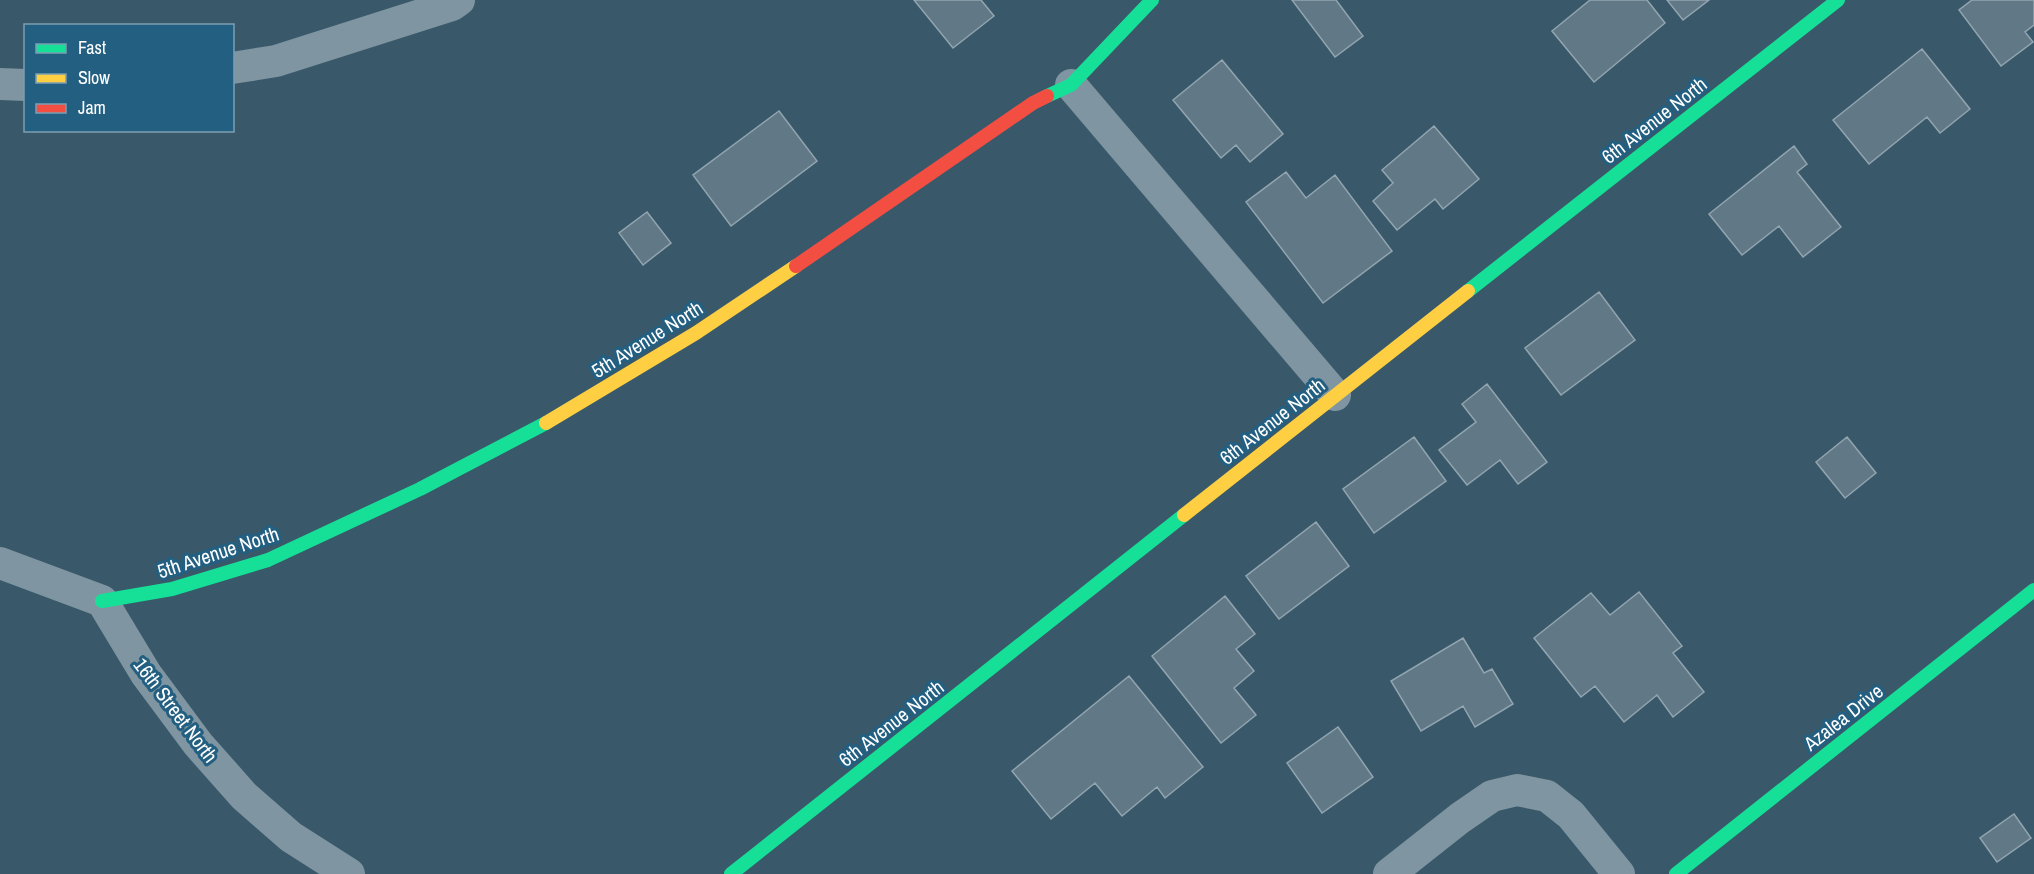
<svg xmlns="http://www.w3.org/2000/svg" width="2034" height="874" font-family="'Archivo Narrow',sans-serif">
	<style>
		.building { fill: #617986; stroke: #92a5b0; stroke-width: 1.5 }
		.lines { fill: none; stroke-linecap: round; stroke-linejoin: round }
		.street { stroke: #7f95a1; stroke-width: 32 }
		.fast { stroke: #16e098; stroke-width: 14 }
		.slow { stroke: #ffcf43; stroke-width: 14 }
		.jam { stroke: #f24e42; stroke-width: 14 }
		.labels { text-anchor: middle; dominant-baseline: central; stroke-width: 6; stroke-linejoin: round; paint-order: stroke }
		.street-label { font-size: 20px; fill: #fff; stroke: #235f81 }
	</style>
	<rect width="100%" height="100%" fill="#39596b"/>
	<!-- building -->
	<path class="building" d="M914,0H981L994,16L953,48Z
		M1292,0H1336L1363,36L1335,57Z
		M1590,0H1647L1665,23L1594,82L1552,31Z
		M1667,0H1709L1683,20Z
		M1972,0H2034V25L2025,32L2033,42L2001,66L1959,10Z
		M1922,49L1970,109L1940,133L1927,117L1869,164L1833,120Z
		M1222,60L1283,134L1250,162L1236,145L1221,158L1173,100Z
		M779,111L817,161L731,226L693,175Z
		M1434,126L1479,179L1443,209L1435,199L1397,230L1373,201L1393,183L1382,170Z
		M1794,146L1807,164L1797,172L1841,227L1803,257L1779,226L1742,255L1709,214Z
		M1286,172L1306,198L1335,175L1392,251L1323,303L1246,202Z
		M647,212L671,243L643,265L619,233Z
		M1599,292L1635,340L1561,395L1525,348Z
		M1487,384L1547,462L1518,484L1500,460L1467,485L1439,450L1476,422L1462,404Z
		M1414,437L1446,481L1374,533L1343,489Z
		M1847,437L1876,473L1845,498L1816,462Z
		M1316,522L1349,566L1279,619L1246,576Z
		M1639,592L1682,646L1673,653L1704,692L1673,717L1657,695L1624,722L1595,686L1581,697L1534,638L1591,593L1610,615Z
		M1225,596L1255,634L1236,649L1254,671L1234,688L1256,715L1221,743L1152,656Z
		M1463,638L1484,673L1492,669L1513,704L1475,727L1463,706L1421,731L1391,681Z
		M1129,676L1203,767L1165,798L1157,787L1122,816L1095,783L1051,819L1012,771Z
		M1338,727L1373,777L1322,813L1287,763Z
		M2014,814L2031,838L1997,862L1980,838Z"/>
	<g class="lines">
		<!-- street -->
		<path class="street" d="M232,68L276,61L452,5L459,0
			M0,84L26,85
			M1071,85L1335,395
			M0,563L102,601L146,674L198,744L244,796L291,837L349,874
			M1389,874L1460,818L1492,796L1517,790L1547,796L1571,815L1619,874"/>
		<!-- fast -->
		<path class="fast" d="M1047,96L1071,85L1152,0
			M1468,291L1838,0
			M102,601L172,589L268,560L420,489L546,423
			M731,874L1184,515
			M1676,874L2034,590"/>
		<!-- slow -->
		<path class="slow" d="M546,423L696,333L796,266
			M1184,515L1468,291"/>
		<!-- jam -->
		<path class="jam" d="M796,266L1033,103L1047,96"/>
	</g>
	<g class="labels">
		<!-- street labels -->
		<g class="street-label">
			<text transform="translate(1654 120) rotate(-38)">6th Avenue North</text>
			<text transform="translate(647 339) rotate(-32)">5th Avenue North</text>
			<text transform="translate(1272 421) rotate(-38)">6th Avenue North</text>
			<text transform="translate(218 552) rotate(-18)">5th Avenue North</text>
			<text transform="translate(176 710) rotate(53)">16th Street North</text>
			<text transform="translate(1843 717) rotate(-38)">Azalea Drive</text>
			<text transform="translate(891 723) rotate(-38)">6th Avenue North</text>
		</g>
	</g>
	<!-- legend -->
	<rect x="24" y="24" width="210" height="108" fill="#235f81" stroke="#7b9fb3" stroke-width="1.5"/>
	<rect x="36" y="44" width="30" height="9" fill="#16e098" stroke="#7b9fb3" stroke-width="1.5"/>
	<text x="78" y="54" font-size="18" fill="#ffffff">Fast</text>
	<rect x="36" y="74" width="30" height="9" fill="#ffcf43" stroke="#7b9fb3" stroke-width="1.5"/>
	<text x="78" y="84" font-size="18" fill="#ffffff">Slow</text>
	<rect x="36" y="104" width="30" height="9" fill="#f24e42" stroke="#7b9fb3" stroke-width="1.5"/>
	<text x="78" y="114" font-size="18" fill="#ffffff">Jam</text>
</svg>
